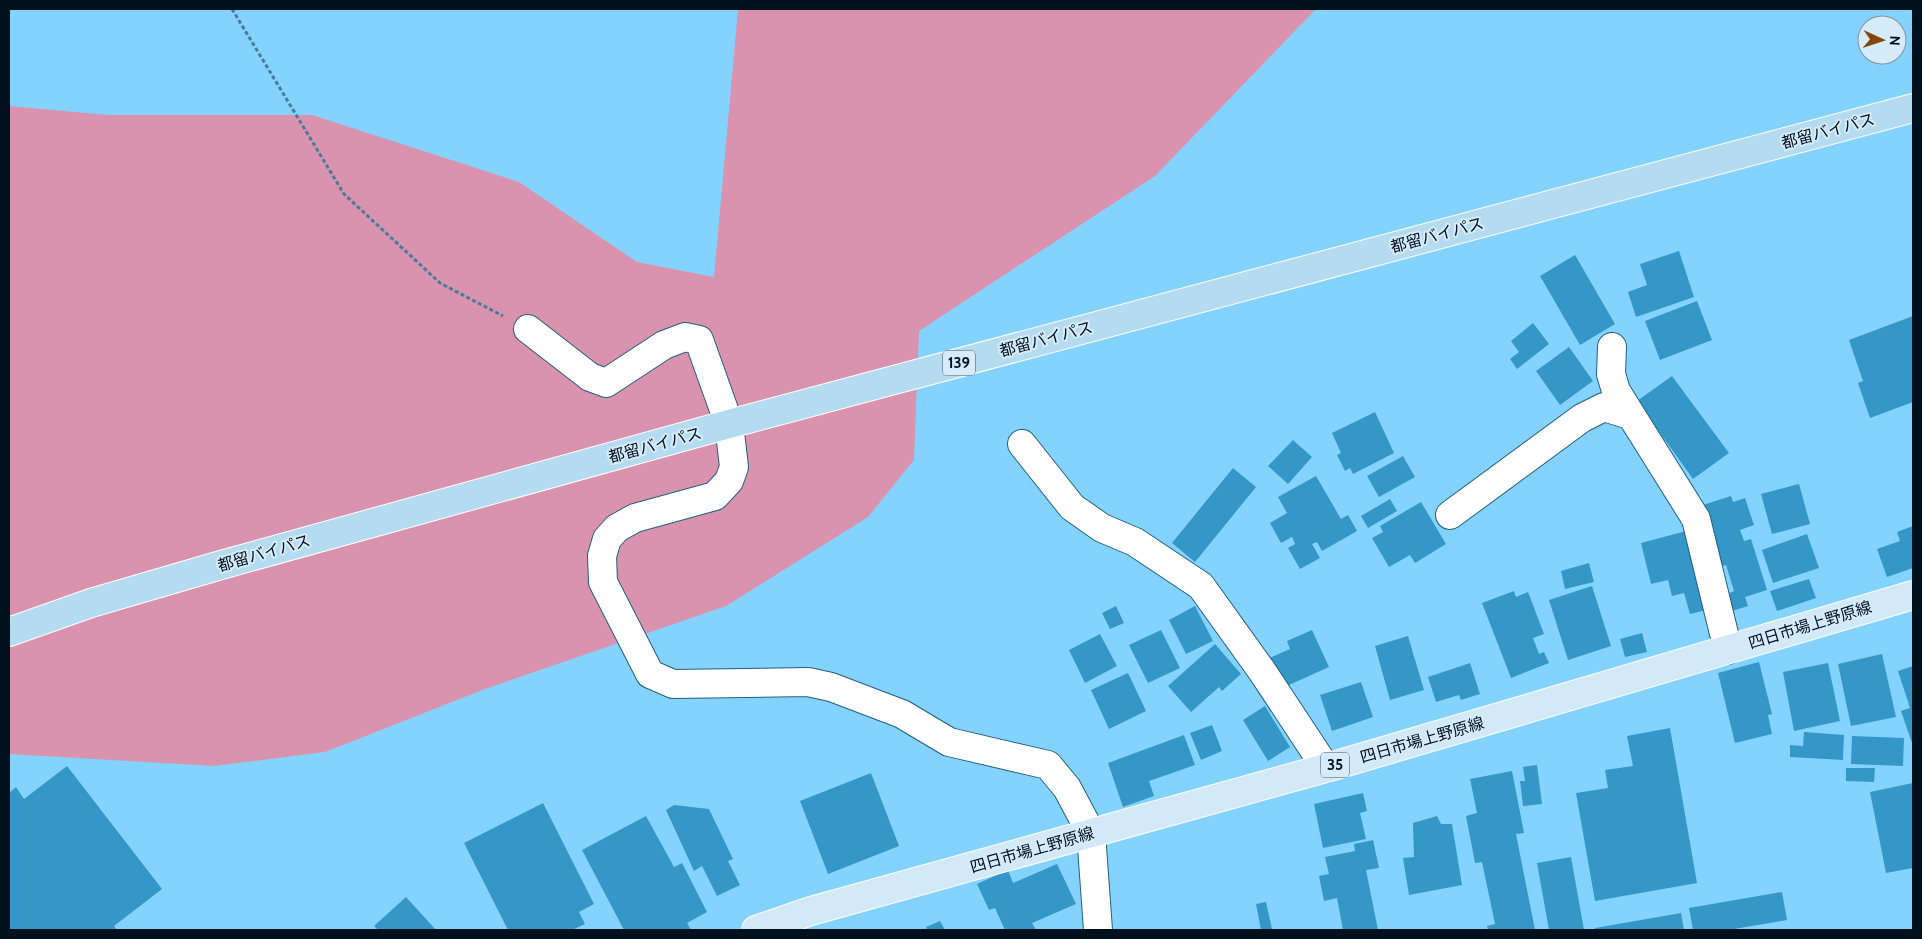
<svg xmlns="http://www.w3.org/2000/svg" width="1922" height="939" font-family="Cabin,'Noto Sans JP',sans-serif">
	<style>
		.green { fill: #da93af }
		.building { fill: #3497c7 }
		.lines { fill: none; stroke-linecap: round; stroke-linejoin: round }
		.minor-casing { stroke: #225f7e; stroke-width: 30 }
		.major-casing { stroke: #fff; stroke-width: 30 }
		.highway-casing { stroke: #fff; stroke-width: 30 }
		.path { stroke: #497c9a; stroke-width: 3; stroke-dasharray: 4 2.5; stroke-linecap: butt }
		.minor { stroke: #fff; stroke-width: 28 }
		.major { stroke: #d3e9f7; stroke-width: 28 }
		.highway { stroke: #b5dbf1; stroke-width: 28 }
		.labels { text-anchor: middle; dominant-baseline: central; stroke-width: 4; stroke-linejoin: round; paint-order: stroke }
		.shield { fill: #d6ecfa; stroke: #40525f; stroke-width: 1 }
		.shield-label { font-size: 15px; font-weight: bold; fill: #00101d }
		.street-label { font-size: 16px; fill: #00101d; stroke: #d6ecfa }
	</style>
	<rect width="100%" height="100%" fill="#84d3ff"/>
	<!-- green -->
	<path class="green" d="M738,9H1316L1155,176L919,331L914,460L868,517L726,606L485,689L325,752L214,766L9,754V106L107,115H312L519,182L637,262L714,277Z"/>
	<!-- building -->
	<path class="building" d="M1679,251L1694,297L1636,317L1628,292L1647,285L1640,264Z
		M1575,255L1615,324L1580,345L1540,276Z
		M1697,301L1712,340L1660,360L1645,321Z
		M1913,316V402L1870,418L1858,383L1863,381L1849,340Z
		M1533,323L1549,344L1517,369L1510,359L1519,352L1511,341Z
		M1569,347L1593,381L1560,405L1536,371Z
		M1672,376L1729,453L1693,479L1637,401Z
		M1375,412L1394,453L1353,474L1350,468L1345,471L1337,455L1341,453L1332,433Z
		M1293,440L1312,457L1288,484L1268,466Z
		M1403,456L1415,477L1379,497L1367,476Z
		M1233,468L1256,487L1195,562L1172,543Z
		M1316,476L1341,519L1348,515L1357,531L1322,551L1317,542L1312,544L1320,558L1300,569L1288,548L1295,544L1292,537L1281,543L1270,523L1287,513L1278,497Z
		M1799,484L1810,524L1772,534L1761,494Z
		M1731,496L1733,502L1745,498L1754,525L1740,530L1744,541L1751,539L1767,590L1745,597L1748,606L1732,611L1727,594L1734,591L1726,565L1722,566L1703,505Z
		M1390,499L1397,511L1368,528L1361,516Z
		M1421,502L1446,544L1415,563L1410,555L1389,567L1372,538L1383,532L1380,526Z
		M1913,526V568L1887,577L1877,549L1900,541L1897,532Z
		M1690,530L1710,609L1690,614L1684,593L1672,596L1668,580L1651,584L1641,543Z
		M1807,534L1819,568L1773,583L1762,550Z
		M1589,563L1594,582L1565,589L1561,571Z
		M1809,579L1816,598L1777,611L1770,591Z
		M1592,586L1611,646L1568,660L1549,600Z
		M1514,591L1516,597L1528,592L1544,634L1533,638L1539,654L1544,652L1549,663L1511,678L1482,603Z
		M1116,606L1124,623L1110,629L1102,613Z
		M1195,606L1213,641L1186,654L1169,620Z
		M1161,630L1180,668L1148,683L1129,645Z
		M1312,630L1329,667L1280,689L1267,659L1290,649L1287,641Z
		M1642,633L1647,652L1625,657L1620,639Z
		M1100,634L1117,666L1085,683L1069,650Z
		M1408,636L1424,690L1390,700L1375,646Z
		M1215,644L1241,674L1222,691L1219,687L1191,712L1168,686Z
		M1882,654L1896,717L1851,726L1838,664Z
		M1759,662L1772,714L1768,715L1772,734L1735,743L1718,673Z
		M1470,663L1480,694L1461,700L1459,695L1436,702L1428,677Z
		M1828,663L1840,721L1794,731L1783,672Z
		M1913,666V746L1901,711L1910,708L1898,671Z
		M1128,673L1146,711L1109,729L1091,690Z
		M1361,682L1373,717L1332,731L1320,695Z
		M1265,706L1290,747L1268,761L1243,720Z
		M1212,725L1222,751L1201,760L1190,733Z
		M1670,728L1697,883L1595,901L1576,793L1608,788L1605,770L1633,766L1627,736Z
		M1804,732L1844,735L1843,760L1790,757V745L1803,746Z
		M1184,735L1195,765L1149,781L1154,796L1123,807L1108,763Z
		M1852,736L1904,738L1903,766L1851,764Z
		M1537,765L1542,804L1523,806L1520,781H1525L1523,767Z
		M67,766L162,889L114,926L117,930H9V793L16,787L24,799Z
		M1846,768H1875L1874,782L1846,781Z
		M1512,771L1524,833L1516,834L1535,930H1488L1487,926L1495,924L1482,862L1475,863L1466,816L1477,813L1470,779Z
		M871,773L899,846L828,874L800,801Z
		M1913,783V868L1886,873L1870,792Z
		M1363,793L1367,811L1360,813L1366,839L1323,848L1314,804Z
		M543,803L594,904L579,912L585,924L572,930H508L464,843Z
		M674,805L709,809L733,859L728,861L740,885L717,896L702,866L694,871L666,810Z
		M646,816L674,867L682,863L707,912L687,923L691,930H624L582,850Z
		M1437,816L1441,824H1452L1462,885L1409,895L1403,858L1414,857L1413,823Z
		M1373,840L1379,868L1366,870L1378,930H1343L1337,898L1324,901L1319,876L1329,874L1325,857L1355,851L1354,844Z
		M1571,857L1584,930H1549L1537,863Z
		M1057,864L1076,904L1032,923L1036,930H1005L995,908L989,910L977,884L1008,870L1013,883Z
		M1782,892L1787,920L1728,930H1693L1689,908Z
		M406,897L436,930H378L374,926Z
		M1266,902L1272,929L1261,930L1256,904Z
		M1681,913L1684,930H1595V928Z
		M940,921L945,930H927L926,927Z"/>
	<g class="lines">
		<defs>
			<path id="minor" d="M528,329L590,377L606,383L664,345L685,337L699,340L729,424L734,467L729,481L715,496L635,518L617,528L607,539L602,556L603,582L650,674L673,684L808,682L831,687L902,714L949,742L1048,765L1067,788L1091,833L1098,930
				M1612,347L1611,374L1616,391L1696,519L1728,650
				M1022,444L1072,507L1102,528L1135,542L1201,586L1262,671L1326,768
				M1450,515L1582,418L1604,407L1630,415"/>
			<path id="major" d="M756,930L811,911L1326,768L1913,595"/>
			<path id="highway" d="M9,632L91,603L221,565L729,424L1913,108"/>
		</defs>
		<!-- minor casing -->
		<use href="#minor" class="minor-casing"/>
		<!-- major casing -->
		<use href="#major" class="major-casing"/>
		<!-- highway casing -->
		<use href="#highway" class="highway-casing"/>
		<!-- path -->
		<path class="path" d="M232,9L344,194L440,283L503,316"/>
		<!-- minor -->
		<use href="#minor" class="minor"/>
		<!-- major -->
		<use href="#major" class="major"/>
		<!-- highway -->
		<use href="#highway" class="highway"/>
	</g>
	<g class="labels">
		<!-- shield labels -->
		<g class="shield">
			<rect x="943" y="350.5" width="32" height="25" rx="4"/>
			<rect x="1321" y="752.5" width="28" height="25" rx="4"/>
		</g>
		<g class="shield-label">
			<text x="959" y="363">139</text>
			<text x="1335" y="765">35</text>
		</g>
		<!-- street labels -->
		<g class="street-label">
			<text transform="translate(1828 131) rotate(-15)">都留バイパス</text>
			<text transform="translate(1437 235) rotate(-15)">都留バイパス</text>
			<text transform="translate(1046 339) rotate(-15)">都留バイパス</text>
			<text transform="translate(655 445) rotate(-15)">都留バイパス</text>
			<text transform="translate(264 553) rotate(-16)">都留バイパス</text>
			<text transform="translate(1810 625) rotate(-17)">四日市場上野原線</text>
			<text transform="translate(1422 740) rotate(-16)">四日市場上野原線</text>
			<text transform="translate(1032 850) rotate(-16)">四日市場上野原線</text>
		</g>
	</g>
	<!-- border -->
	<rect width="1922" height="939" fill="none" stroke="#00101d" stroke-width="20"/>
	<!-- north arrow -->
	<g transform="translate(1882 40) rotate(93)"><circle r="24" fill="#d6ecfa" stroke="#8094a2"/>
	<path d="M0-4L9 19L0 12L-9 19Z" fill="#85450e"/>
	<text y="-8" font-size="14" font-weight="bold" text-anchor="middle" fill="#00101d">N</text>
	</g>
</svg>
